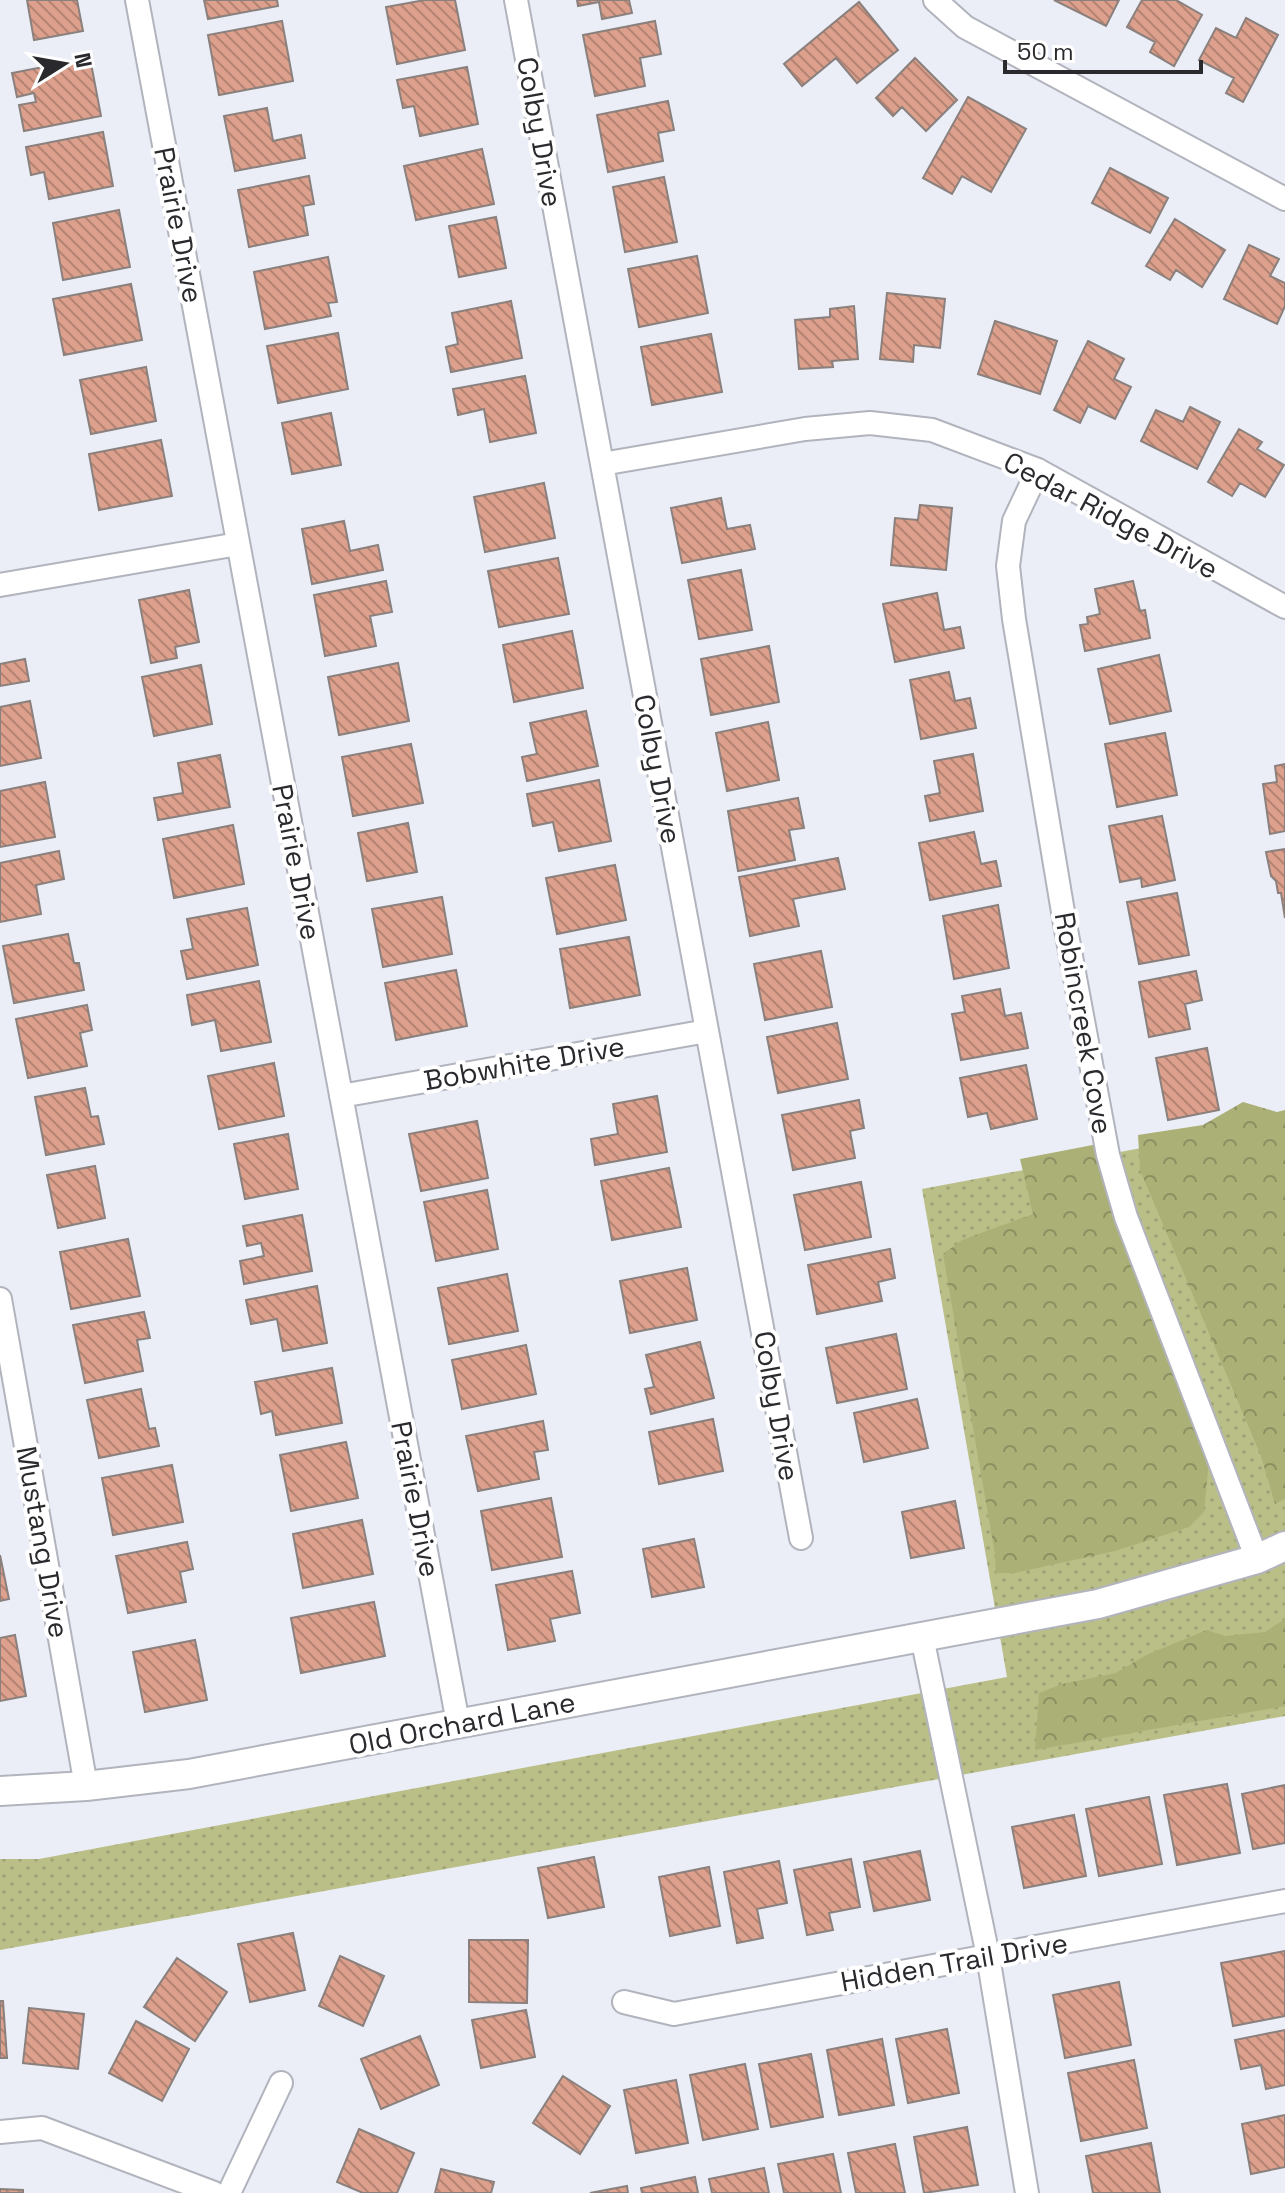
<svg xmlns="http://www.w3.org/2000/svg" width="1285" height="2193" font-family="'Space Grotesk',sans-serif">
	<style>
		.grass { fill: url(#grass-dots) }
		.forest { fill: url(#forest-crowns) }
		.building { fill: url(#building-back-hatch); stroke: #8a807d; stroke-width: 2 }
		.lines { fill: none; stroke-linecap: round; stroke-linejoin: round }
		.minor-casing { stroke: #b2b4bd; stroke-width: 26 }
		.tertiary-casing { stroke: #b2b4bd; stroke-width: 32 }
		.minor { stroke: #fff; stroke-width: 22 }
		.tertiary { stroke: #fff; stroke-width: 28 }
		.labels { text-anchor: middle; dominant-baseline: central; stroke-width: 8; stroke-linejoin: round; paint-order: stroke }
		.street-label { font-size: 28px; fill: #2a2a2e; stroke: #fff }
	</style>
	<defs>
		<pattern id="grass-dots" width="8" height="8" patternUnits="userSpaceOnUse" patternTransform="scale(2)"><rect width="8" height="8" fill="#babf87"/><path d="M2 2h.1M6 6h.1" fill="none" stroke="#a0a475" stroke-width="1.8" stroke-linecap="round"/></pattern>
		<pattern id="forest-crowns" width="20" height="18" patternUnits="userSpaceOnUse" patternTransform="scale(2)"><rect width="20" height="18" fill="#abb076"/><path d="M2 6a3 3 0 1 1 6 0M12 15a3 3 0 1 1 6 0" fill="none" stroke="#8b8f61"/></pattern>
		<pattern id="building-back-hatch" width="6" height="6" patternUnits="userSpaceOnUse" patternTransform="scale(2)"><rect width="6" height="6" fill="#dda08c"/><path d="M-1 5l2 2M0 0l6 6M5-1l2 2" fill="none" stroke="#b38373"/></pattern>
	</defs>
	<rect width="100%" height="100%" fill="#ebedf7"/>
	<!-- grass -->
	<path class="grass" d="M1285,1121V1716L0,1950V1859H39L1007,1677L922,1189Z"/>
	<!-- forest -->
	<path class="forest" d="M1243,1102L1277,1112L1285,1110V1499L1275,1504L1261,1456L1140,1170L1138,1135L1203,1125Z
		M1098,1144L1104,1186L1209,1461L1204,1512L1189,1527L1115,1551L1015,1573H996L995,1555L943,1254L962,1240L1033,1214L1020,1159Z
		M1285,1619V1706L1035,1750L1039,1693L1062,1684L1116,1673L1146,1655L1207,1630L1225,1636L1265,1632Z"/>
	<!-- building -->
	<path class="building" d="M27,0H77L83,31L34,40Z
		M204,0H277L278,6L208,19Z
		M425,0H455L465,50L397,64L386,7Z
		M577,0H629L632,13L602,19L599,2L578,6Z
		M1054,0H1119L1106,26Z
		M1142,0H1176L1202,15L1174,66L1150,52L1155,42L1127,27Z
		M859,2L898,50L857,83L836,58L802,86L784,64Z
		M1246,18L1278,35L1243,102L1226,93L1234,78L1199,60L1216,28L1236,38Z
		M282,21L293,81L219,95L208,35Z
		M655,21L661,54L640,58L645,86L595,96L583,35Z
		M90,58L101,116L24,131L19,105L36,102L34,93L17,97L12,73Z
		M915,58L957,100L926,131L902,107L893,116L876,98Z
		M467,67L478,124L420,136L414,106L403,108L397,80Z
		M968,97L1026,129L991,192L962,176L952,194L923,178Z
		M668,101L674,130L658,133L663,161L608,172L597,115Z
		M267,108L273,141L301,135L305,158L235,171L224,116Z
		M103,132L113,186L49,199L44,172L31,175L26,147Z
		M482,149L494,204L416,220L404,166Z
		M1110,168L1168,198L1150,233L1092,203Z
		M309,176L314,204L303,206L308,235L249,247L238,190Z
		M664,177L677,242L625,252L613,187Z
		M119,210L130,267L63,280L53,223Z
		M496,217L506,268L459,277L449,226Z
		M1175,219L1225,250L1202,287L1176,270L1170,280L1146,266Z
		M1249,245L1279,259L1270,276L1285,283V306L1277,324L1224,299Z
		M697,256L708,313L639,327L628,269Z
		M328,257L337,302L328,303L331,316L265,329L254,272Z
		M131,284L142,340L64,355L53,299Z
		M887,293L945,299L940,348L914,345L913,362L880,359Z
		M511,301L522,358L451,372L446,347L458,344L452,313Z
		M854,306L858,359L832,361L833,367L799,369L795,320L830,317V309Z
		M995,321L1057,341L1040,394L978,374Z
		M338,333L348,389L278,403L267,346Z
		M711,334L722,392L652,405L641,347Z
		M1088,341L1124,359L1114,379L1131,387L1115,419L1088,406L1080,423L1054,410Z
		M146,367L156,421L91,434L80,380Z
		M525,376L536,433L490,442L484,409L458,415L453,389Z
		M1190,407L1220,422L1197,469L1141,441L1156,410L1183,422Z
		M331,413L341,465L292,474L282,423Z
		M1239,429L1262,442L1257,449L1284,465L1265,497L1240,483L1232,496L1208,482Z
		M161,440L172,496L99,510L89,454Z
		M544,483L555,538L485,552L474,497Z
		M721,498L727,529L750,525L755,549L682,563L671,508Z
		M920,505L952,508L946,570L891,565L895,518L918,520Z
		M344,521L350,551L378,545L383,570L312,584L302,529Z
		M558,558L569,614L499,627L488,571Z
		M741,570L752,630L699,639L688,580Z
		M386,581L392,612L370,616L376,646L325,656L314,595Z
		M1133,581L1140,611L1145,610L1150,638L1085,651L1080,625L1088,624L1087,617L1100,614L1095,589Z
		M189,590L199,642L175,647L177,658L151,663L139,600Z
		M937,593L944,630L960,627L964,648L895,662L883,604Z
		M572,631L583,688L514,702L503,645Z
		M769,646L779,702L711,715L701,659Z
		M1159,655L1171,711L1110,724L1098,669Z
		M25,659L29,681L0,686V664Z
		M398,663L409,721L339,735L328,677Z
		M201,665L212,724L154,736L142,677Z
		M949,672L955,701L970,698L976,728L921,739L910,680Z
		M30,701L41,758L0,766V707Z
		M586,711L598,766L527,781L522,757L537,754L530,723Z
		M768,722L779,780L727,791L716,733Z
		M1165,733L1177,795L1117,807L1105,744Z
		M411,744L423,803L353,816L342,757Z
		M973,754L983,811L930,821L925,796L940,793L934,761Z
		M220,755L230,807L158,820L154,798L183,793L178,763Z
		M1285,764V831L1270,834L1263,784L1277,782L1275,766Z
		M599,780L611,841L559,851L553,822L533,826L527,794Z
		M45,782L55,837L0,847V791Z
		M798,798L804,828L789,830L795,860L738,871L728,811Z
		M1162,816L1175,880L1142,887L1141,878L1120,882L1109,826Z
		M408,823L417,872L367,881L358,833Z
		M233,825L244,884L174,898L163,839Z
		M974,832L981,864L996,861L1001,886L930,900L919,843Z
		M1285,849V918L1281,893H1278L1276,881L1271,876L1266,852Z
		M59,851L64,879L36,885L41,914L0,922V863Z
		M838,858L845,889L793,899L799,926L750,936L739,877Z
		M615,865L626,920L557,934L546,878Z
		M1177,893L1189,955L1139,964L1127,902Z
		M442,897L452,954L383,967L372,909Z
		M998,905L1009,968L954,979L943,916Z
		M247,908L258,965L187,979L181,951L193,949L187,919Z
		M68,934L74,963H79L84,990L14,1003L3,946Z
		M629,937L640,995L570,1008L560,949Z
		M821,951L832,1007L765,1020L754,964Z
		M456,970L467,1026L396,1040L385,983Z
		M1196,971L1202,1000L1185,1004L1190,1029L1149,1037L1139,982Z
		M259,981L271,1042L221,1051L215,1020L192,1025L187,995Z
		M1000,989L1005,1016L1021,1013L1028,1048L961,1060L952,1014L965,1012L962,996Z
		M87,1005L92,1030L80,1033L87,1066L28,1078L16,1019Z
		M837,1023L848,1079L778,1093L767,1037Z
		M1207,1048L1219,1110L1168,1120L1156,1058Z
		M274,1063L284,1116L219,1129L208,1076Z
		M1026,1065L1037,1119L991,1129L987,1113L968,1117L960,1078Z
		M85,1088L91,1117L98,1116L104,1144L46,1155L35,1097Z
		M657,1096L667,1152L595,1165L591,1139L618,1134L613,1104Z
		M859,1100L864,1128L850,1131L855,1158L793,1170L782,1115Z
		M477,1121L488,1178L421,1191L409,1134Z
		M288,1134L298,1189L245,1199L234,1144Z
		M95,1166L105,1218L58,1228L47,1175Z
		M669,1168L681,1227L612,1240L601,1181Z
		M861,1182L871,1237L805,1250L794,1195Z
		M487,1190L498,1249L436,1261L424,1202Z
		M302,1215L312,1271L244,1284L240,1261L264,1256L261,1243L247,1246L243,1226Z
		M128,1239L140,1296L71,1309L60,1252Z
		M890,1249L895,1278L878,1282L882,1301L817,1314L808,1265Z
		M687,1268L697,1320L630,1333L620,1281Z
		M507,1274L518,1331L449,1344L438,1288Z
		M317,1286L327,1343L283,1351L277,1319L251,1324L246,1300Z
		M144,1312L150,1338L137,1340L143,1371L85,1383L73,1325Z
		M896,1334L907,1389L837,1403L826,1348Z
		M700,1342L714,1398L651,1414L645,1389L654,1387L646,1355Z
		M526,1345L536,1394L462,1409L452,1360Z
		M332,1368L342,1423L276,1435L272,1411L261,1414L255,1382Z
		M141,1389L149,1429L155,1428L159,1446L99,1458L87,1400Z
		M917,1399L928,1448L864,1462L854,1413Z
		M713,1419L723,1471L659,1484L649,1432Z
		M543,1421L548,1450L534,1452L539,1479L478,1491L466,1436Z
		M346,1442L358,1498L291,1511L280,1455Z
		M172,1465L183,1522L113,1535L102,1478Z
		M551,1498L562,1557L492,1570L481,1511Z
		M955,1501L964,1548L911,1558L902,1512Z
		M362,1520L373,1574L303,1588L293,1534Z
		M694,1539L704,1587L652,1597L643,1549Z
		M187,1542L193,1569L180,1572L186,1602L128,1613L116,1556Z
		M0,1555L9,1599L0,1601Z
		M572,1571L580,1613L550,1619L555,1641L508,1650L496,1585Z
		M374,1602L385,1656L301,1673L291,1618Z
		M15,1635L26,1696L0,1701V1638Z
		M195,1640L207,1700L145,1712L133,1652Z
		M1227,1784L1240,1853L1177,1865L1164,1795Z
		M1285,1785V1843L1253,1849L1242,1794Z
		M1149,1797L1162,1864L1099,1876L1086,1809Z
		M1074,1815L1086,1876L1024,1888L1012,1827Z
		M920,1851L930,1900L874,1911L864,1862Z
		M594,1857L604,1907L548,1918L538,1868Z
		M851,1859L860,1907L829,1913L833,1930L807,1935L794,1870Z
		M779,1861L787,1903L757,1909L763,1938L737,1943L724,1872Z
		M709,1867L720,1926L670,1936L659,1877Z
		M293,1933L305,1990L250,2002L238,1944Z
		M469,1940H528L527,2003L469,2002Z
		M1285,1951V2016L1233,2026L1221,1963Z
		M340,1956L384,1976L363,2026L319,2006Z
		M177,1958L227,1992L195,2041L144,2007Z
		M1119,1982L1131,2045L1065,2058L1053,1995Z
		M0,2001H3L7,2058H0Z
		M29,2008L84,2014L78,2069L23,2063Z
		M526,2010L535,2057L481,2068L472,2020Z
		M136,2021L189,2049L162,2101L109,2073Z
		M947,2029L959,2093L908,2103L896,2039Z
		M1285,2030V2085L1266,2089L1261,2065L1241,2069L1235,2040Z
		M420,2036L439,2085L381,2109L361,2059Z
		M882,2039L894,2105L839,2115L827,2050Z
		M811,2054L823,2117L771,2127L759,2064Z
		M1134,2060L1147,2128L1081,2141L1068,2073Z
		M745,2064L758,2129L703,2140L690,2075Z
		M563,2076L610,2106L580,2154L533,2123Z
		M676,2080L688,2143L636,2153L624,2090Z
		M1285,2115V2167L1251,2174L1242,2124Z
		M967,2127L978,2185L924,2193L914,2137Z
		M359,2129L414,2153L397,2193H363L337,2182Z
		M1151,2143L1160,2193H1093L1086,2156Z
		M895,2144L905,2193H856L848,2153Z
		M833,2154L841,2193H784L778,2164Z
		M764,2168L769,2193H712L709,2179Z
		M441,2169L494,2182L491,2193H435Z
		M695,2177L698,2193H642L641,2188Z
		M627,2186L628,2193H590Z
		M0,2189L23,2190V2193H0Z"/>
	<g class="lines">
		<defs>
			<path id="minor" d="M137,0L458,1723
				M516,0L801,1538
				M935,0L965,27L1285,199
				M602,464L805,429L870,423L932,430L1038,470L1285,607
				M1038,470L1014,521L1008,566L1014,619L1065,924L1108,1155L1126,1217L1257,1559
				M0,585L238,544
				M341,1096L707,1031
				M0,1299L86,1786
				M922,1637L988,1956L1027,2193
				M624,2002L674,2014L1285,1901
				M0,2132L42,2128L214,2193
				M229,2193L281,2083"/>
			<path id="tertiary" d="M0,1791L86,1786L189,1774L1098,1604L1257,1559L1285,1546"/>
		</defs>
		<!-- minor casing -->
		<use href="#minor" class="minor-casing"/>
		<!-- tertiary casing -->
		<use href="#tertiary" class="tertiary-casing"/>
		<!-- minor -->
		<use href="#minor" class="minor"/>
		<!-- tertiary -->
		<use href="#tertiary" class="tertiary"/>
	</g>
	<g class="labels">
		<!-- street labels -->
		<g class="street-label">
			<text transform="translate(540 132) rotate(80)">Colby Drive</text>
			<text transform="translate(179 225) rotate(79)">Prairie Drive</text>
			<text transform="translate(1111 515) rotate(28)">Cedar Ridge Drive</text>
			<text transform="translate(658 769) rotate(79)">Colby Drive</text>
			<text transform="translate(297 862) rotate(79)">Prairie Drive</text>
			<text transform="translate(1084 1023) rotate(80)">Robincreek Cove</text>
			<text transform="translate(524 1063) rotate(-10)">Bobwhite Drive</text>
			<text transform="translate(777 1406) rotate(80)">Colby Drive</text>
			<text transform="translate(416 1499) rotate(79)">Prairie Drive</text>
			<text transform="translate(43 1542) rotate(80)">Mustang Drive</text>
			<text transform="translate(462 1723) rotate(-11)">Old Orchard Lane</text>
			<text transform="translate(954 1962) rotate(-10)">Hidden Trail Drive</text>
		</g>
	</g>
	<!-- north arrow -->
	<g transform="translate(64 64) rotate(79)" stroke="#ffffff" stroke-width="6" paint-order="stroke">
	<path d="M0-6L14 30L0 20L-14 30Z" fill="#2a2a2e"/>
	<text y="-12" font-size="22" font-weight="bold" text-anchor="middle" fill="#2a2a2e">N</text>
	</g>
	<!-- scale -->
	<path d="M1005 60v12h196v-12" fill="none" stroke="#2a2a2e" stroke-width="4"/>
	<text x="1017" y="60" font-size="24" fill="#2a2a2e" stroke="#ffffff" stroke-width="6" paint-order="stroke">50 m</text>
</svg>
